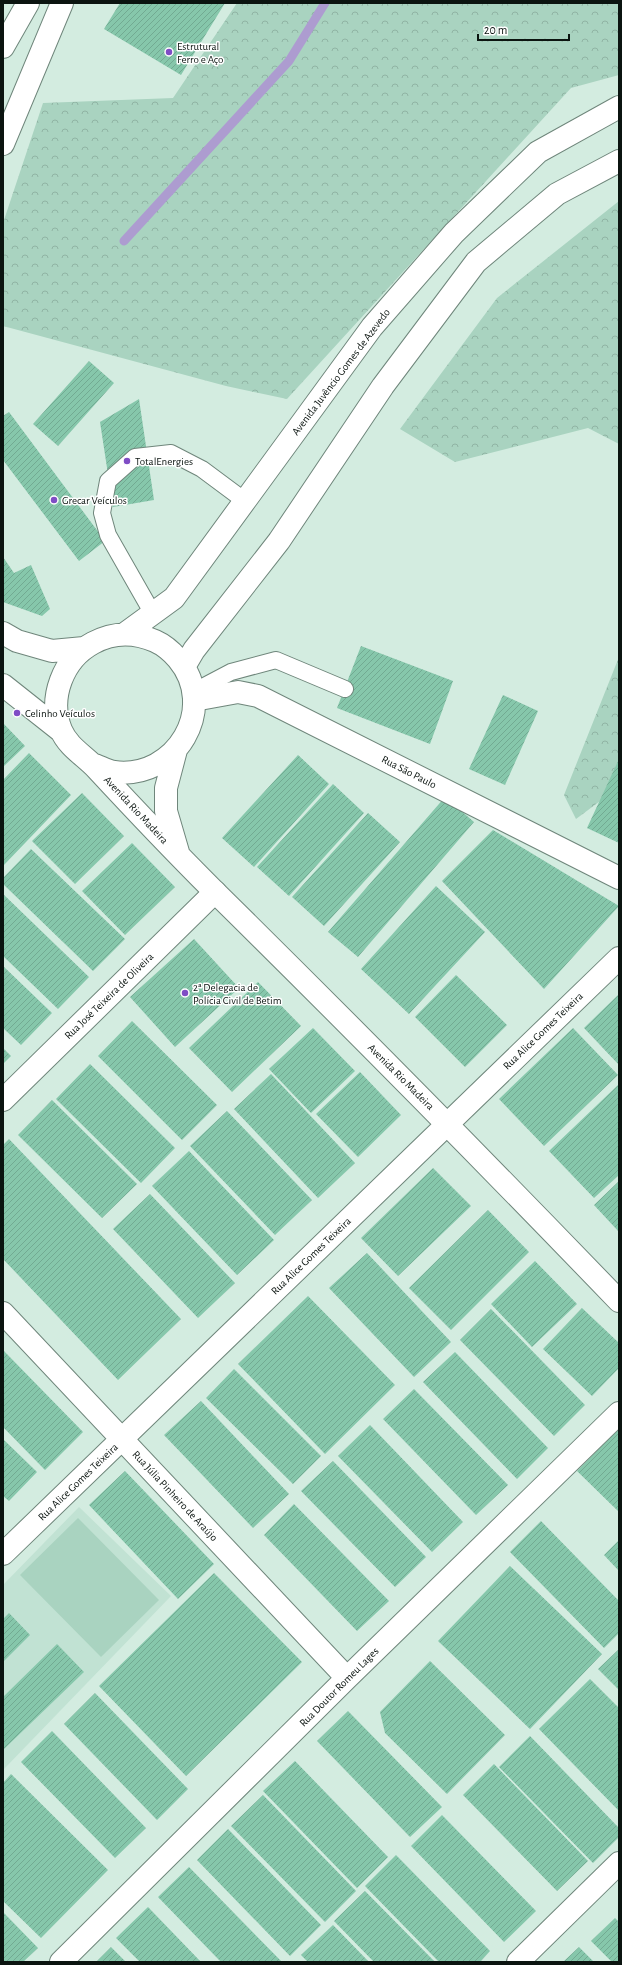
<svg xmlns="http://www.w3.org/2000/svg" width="622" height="1965" font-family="'Alegreya Sans',sans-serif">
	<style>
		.built { fill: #c1e2d3 }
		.forest { fill: url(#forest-crowns) }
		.pitch { fill: #a9d3c0 }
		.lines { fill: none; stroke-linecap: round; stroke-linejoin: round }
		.stream { stroke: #ad9cd0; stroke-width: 9 }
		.building { fill: url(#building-hatch) }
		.service-casing { stroke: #6f867b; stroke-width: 18 }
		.minor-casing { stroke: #6f867b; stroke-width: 24 }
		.secondary-casing { stroke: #6f867b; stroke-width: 24 }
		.service { stroke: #fff; stroke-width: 16 }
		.minor { stroke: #fff; stroke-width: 22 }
		.secondary { stroke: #fff; stroke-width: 22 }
		.poi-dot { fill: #7f4dc5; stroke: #fff; stroke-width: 1.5 }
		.labels { text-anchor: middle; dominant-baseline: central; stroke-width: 3; stroke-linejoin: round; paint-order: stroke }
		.poi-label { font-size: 11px; fill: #0b1410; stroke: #fff; text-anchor: start }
		.street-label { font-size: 11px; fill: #0b1410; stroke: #fff }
	</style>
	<defs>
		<pattern id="forest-crowns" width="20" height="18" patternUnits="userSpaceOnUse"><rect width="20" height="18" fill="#a9d3c0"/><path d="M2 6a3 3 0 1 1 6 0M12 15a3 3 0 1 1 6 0" fill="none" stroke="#90b4a4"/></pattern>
		<pattern id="building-hatch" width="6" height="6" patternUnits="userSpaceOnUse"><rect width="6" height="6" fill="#86c7ab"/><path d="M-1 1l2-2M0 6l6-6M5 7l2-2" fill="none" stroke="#72aa92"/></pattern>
	</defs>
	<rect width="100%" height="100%" fill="#d3ece0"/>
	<!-- built -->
	<path class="built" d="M79,1507L171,1596L3,1770V1585Z"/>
	<!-- forest -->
	<path class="forest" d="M237,3H619V75L571,88L287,399L226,386L3,326V223L43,103L173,98Z
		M619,201V444L588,428L455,462L400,429L497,298Z
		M619,657V787L576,819L564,795Z"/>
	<!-- pitch -->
	<path class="pitch" d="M78,1518L159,1600L101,1657L20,1575Z"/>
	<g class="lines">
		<!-- stream -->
		<path class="stream" d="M124,241L289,61L325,3"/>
	</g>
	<!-- building -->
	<path class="building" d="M120,3H225L181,75L104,29Z
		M89,361L114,383L58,446L33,424Z
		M139,399L154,500L113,507L100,422Z
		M9,412L105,541L79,561L3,460V416Z
		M3,557L14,573L31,565L50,609L42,616L3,602Z
		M361,646L453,681L430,744L337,708Z
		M503,695L538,711L505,785L469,769Z
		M3,723L25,746L3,767Z
		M29,753L71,795L3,866V780Z
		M298,755L329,784L254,867L222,838Z
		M619,759V843L587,828Z
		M333,784L364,813L289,896L257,867Z
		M82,793L124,836L75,884L32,841Z
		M445,797L474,822L358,957L328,932Z
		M368,813L400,842L324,926L292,897Z
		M493,830L619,906L544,989L442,881Z
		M132,843L175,887L125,935L82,891Z
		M31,849L125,939L93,971L3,884V878Z
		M436,886L485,932L409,1014L361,969Z
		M3,894L89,977L58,1009L3,956Z
		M194,939L239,988L175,1047L130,997Z
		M3,966L52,1013L21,1045L3,1028Z
		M456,975L507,1025L465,1067L415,1017Z
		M258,982L301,1026L232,1092L189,1048Z
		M619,994V1065L584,1028Z
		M132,1021L217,1105L182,1140L98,1056Z
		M313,1028L355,1071L311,1113L269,1069Z
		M573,1028L618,1075L544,1146L499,1099Z
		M3,1048L11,1056L3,1064Z
		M90,1064L175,1148L141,1183L56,1099Z
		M360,1072L401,1115L358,1157L316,1114Z
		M271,1074L355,1163L318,1198L234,1109Z
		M619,1084V1175L594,1198L549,1151Z
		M52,1100L137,1184L102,1218L18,1135Z
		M227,1111L312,1200L275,1235L190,1146Z
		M9,1139L181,1319L118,1380L3,1259V1145Z
		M189,1151L274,1240L237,1275L152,1186Z
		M433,1168L471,1206L398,1276L361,1238Z
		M619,1181V1232L594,1205Z
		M150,1194L235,1283L198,1318L113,1229Z
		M488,1210L529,1252L451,1330L409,1288Z
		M367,1253L451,1342L414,1377L329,1288Z
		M535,1261L577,1304L532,1347L491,1304Z
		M308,1296L395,1385L325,1454L238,1364Z
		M582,1308L619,1343V1368L592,1396L543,1349Z
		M491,1309L585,1405L554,1436L460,1340Z
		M3,1350L83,1432L45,1470L3,1427Z
		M455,1352L548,1448L517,1479L423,1382Z
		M234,1369L321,1456L293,1484L206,1398Z
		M414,1389L508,1485L476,1515L383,1419Z
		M201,1401L289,1494L253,1528L164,1435Z
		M370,1425L463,1522L432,1552L338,1456Z
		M619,1428V1512L577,1471Z
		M3,1439L37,1472L9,1501L3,1496Z
		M333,1461L426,1557L395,1587L301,1491Z
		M125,1471L214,1564L178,1599L89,1505Z
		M294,1504L389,1601L357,1631L264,1535Z
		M541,1521L619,1601V1633L604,1648L510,1552Z
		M619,1540V1571L604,1555Z
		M510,1566L602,1654L530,1729L438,1641Z
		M214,1573L302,1662L186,1776L99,1686Z
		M9,1613L30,1635L3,1662V1619Z
		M57,1644L84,1672L3,1750V1697Z
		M619,1649V1690L598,1669Z
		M430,1661L505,1735L447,1794L385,1733L380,1712Z
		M590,1679L619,1708V1811L539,1729Z
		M95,1693L188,1789L157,1820L64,1724Z
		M348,1711L442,1807L410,1837L317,1741Z
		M52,1731L146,1828L115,1858L21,1762Z
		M530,1736L619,1828V1837L593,1863L499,1767Z
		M295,1761L388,1857L357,1888L263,1791Z
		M494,1764L588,1861L557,1891L463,1795Z
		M11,1774L108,1870L41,1938L3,1901V1783Z
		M263,1795L356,1891L325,1922L231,1826Z
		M442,1815L536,1911L504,1942L411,1846Z
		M228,1829L321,1925L290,1956L197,1860Z
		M396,1855L490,1951L480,1962H439L365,1886Z
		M189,1867L282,1962H221L158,1897Z
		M365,1891L435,1962H374L334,1921Z
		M148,1907L201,1962H140L116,1938Z
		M3,1912L38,1948L23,1962H3Z
		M615,1918L619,1922V1962H612L591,1941Z
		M333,1925L369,1962H308L301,1955Z
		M111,1947L126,1962H96Z
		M579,1947L594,1962H563Z"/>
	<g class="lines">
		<defs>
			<path id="service" d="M153,614L108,535L102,513L108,481L135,457L171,453L202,469L245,501
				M193,692L231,672L276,660L345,689"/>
			<path id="minor" d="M194,700L238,692L258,696L619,878
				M3,1100L215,892
				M3,1313L347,1678
				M3,1554L619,958
				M61,1962L347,1678L619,1413
				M518,1962L619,1863"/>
			<path id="secondary" d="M3,47L28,3
				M3,144L62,3
				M3,633L17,641L52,651L84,648
				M126,633L174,598L372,327L454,233L538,152L619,107
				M184,667L194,650L279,541L383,386L476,262L557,194L619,161
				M3,685L61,731
				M176,750L166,788V811L178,852
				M92,764C99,766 107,771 114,772C176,780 219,708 178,659C172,652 164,645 155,641C134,632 113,632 93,643C63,659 48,698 61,730C68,747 85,756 97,769C135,810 173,850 213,890C350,1025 485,1162 619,1301"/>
		</defs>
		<!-- service casing -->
		<use href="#service" class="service-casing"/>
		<!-- minor casing -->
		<use href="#minor" class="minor-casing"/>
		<!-- secondary casing -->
		<use href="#secondary" class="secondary-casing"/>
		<!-- service -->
		<use href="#service" class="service"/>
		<!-- minor -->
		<use href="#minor" class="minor"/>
		<!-- secondary -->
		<use href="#secondary" class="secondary"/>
	</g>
	<!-- markers -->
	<g class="poi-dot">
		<circle cx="169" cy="52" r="4"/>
		<circle cx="127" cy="461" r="4"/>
		<circle cx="54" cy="500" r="4"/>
		<circle cx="17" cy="713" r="4"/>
		<circle cx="185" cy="993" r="4"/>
	</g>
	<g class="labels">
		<!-- poi labels -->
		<g class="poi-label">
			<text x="177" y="46">Estrutural<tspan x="177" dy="13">Ferro e Aço</tspan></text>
			<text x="135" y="461">TotalEnergies</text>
			<text x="62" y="500">Grecar Veículos</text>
			<text x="25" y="713">Celinho Veículos</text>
			<text x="193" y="987">2ª Delegacia de<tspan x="193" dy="13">Polícia Civil de Betim</tspan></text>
		</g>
		<!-- street labels -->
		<g class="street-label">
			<text transform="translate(341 372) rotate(-53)">Avenida Juvêncio Gomes de Azevedo</text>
			<text transform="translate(409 772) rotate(27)">Rua São Paulo</text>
			<text transform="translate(136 810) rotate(47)">Avenida Rio Madeira</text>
			<text transform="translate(109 996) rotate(-44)">Rua José Teixeira de Oliveira</text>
			<text transform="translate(543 1031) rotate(-44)">Rua Alice Gomes Teixeira</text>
			<text transform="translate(401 1077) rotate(45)">Avenida Rio Madeira</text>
			<text transform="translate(311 1256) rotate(-44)">Rua Alice Gomes Teixeira</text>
			<text transform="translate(78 1482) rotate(-44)">Rua Alice Gomes Teixeira</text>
			<text transform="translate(175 1496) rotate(47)">Rua Júlia Pinheiro de Araújo</text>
			<text transform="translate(339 1687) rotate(-45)">Rua Doutor Romeu Lages</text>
		</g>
	</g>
	<!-- border -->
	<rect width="622" height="1965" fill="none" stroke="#0b1410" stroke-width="8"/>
	<!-- scale -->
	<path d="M478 34v6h91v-6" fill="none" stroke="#0b1410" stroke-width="2"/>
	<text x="484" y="34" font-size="12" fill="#0b1410" stroke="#ffffff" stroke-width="3" paint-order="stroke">20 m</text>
</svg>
